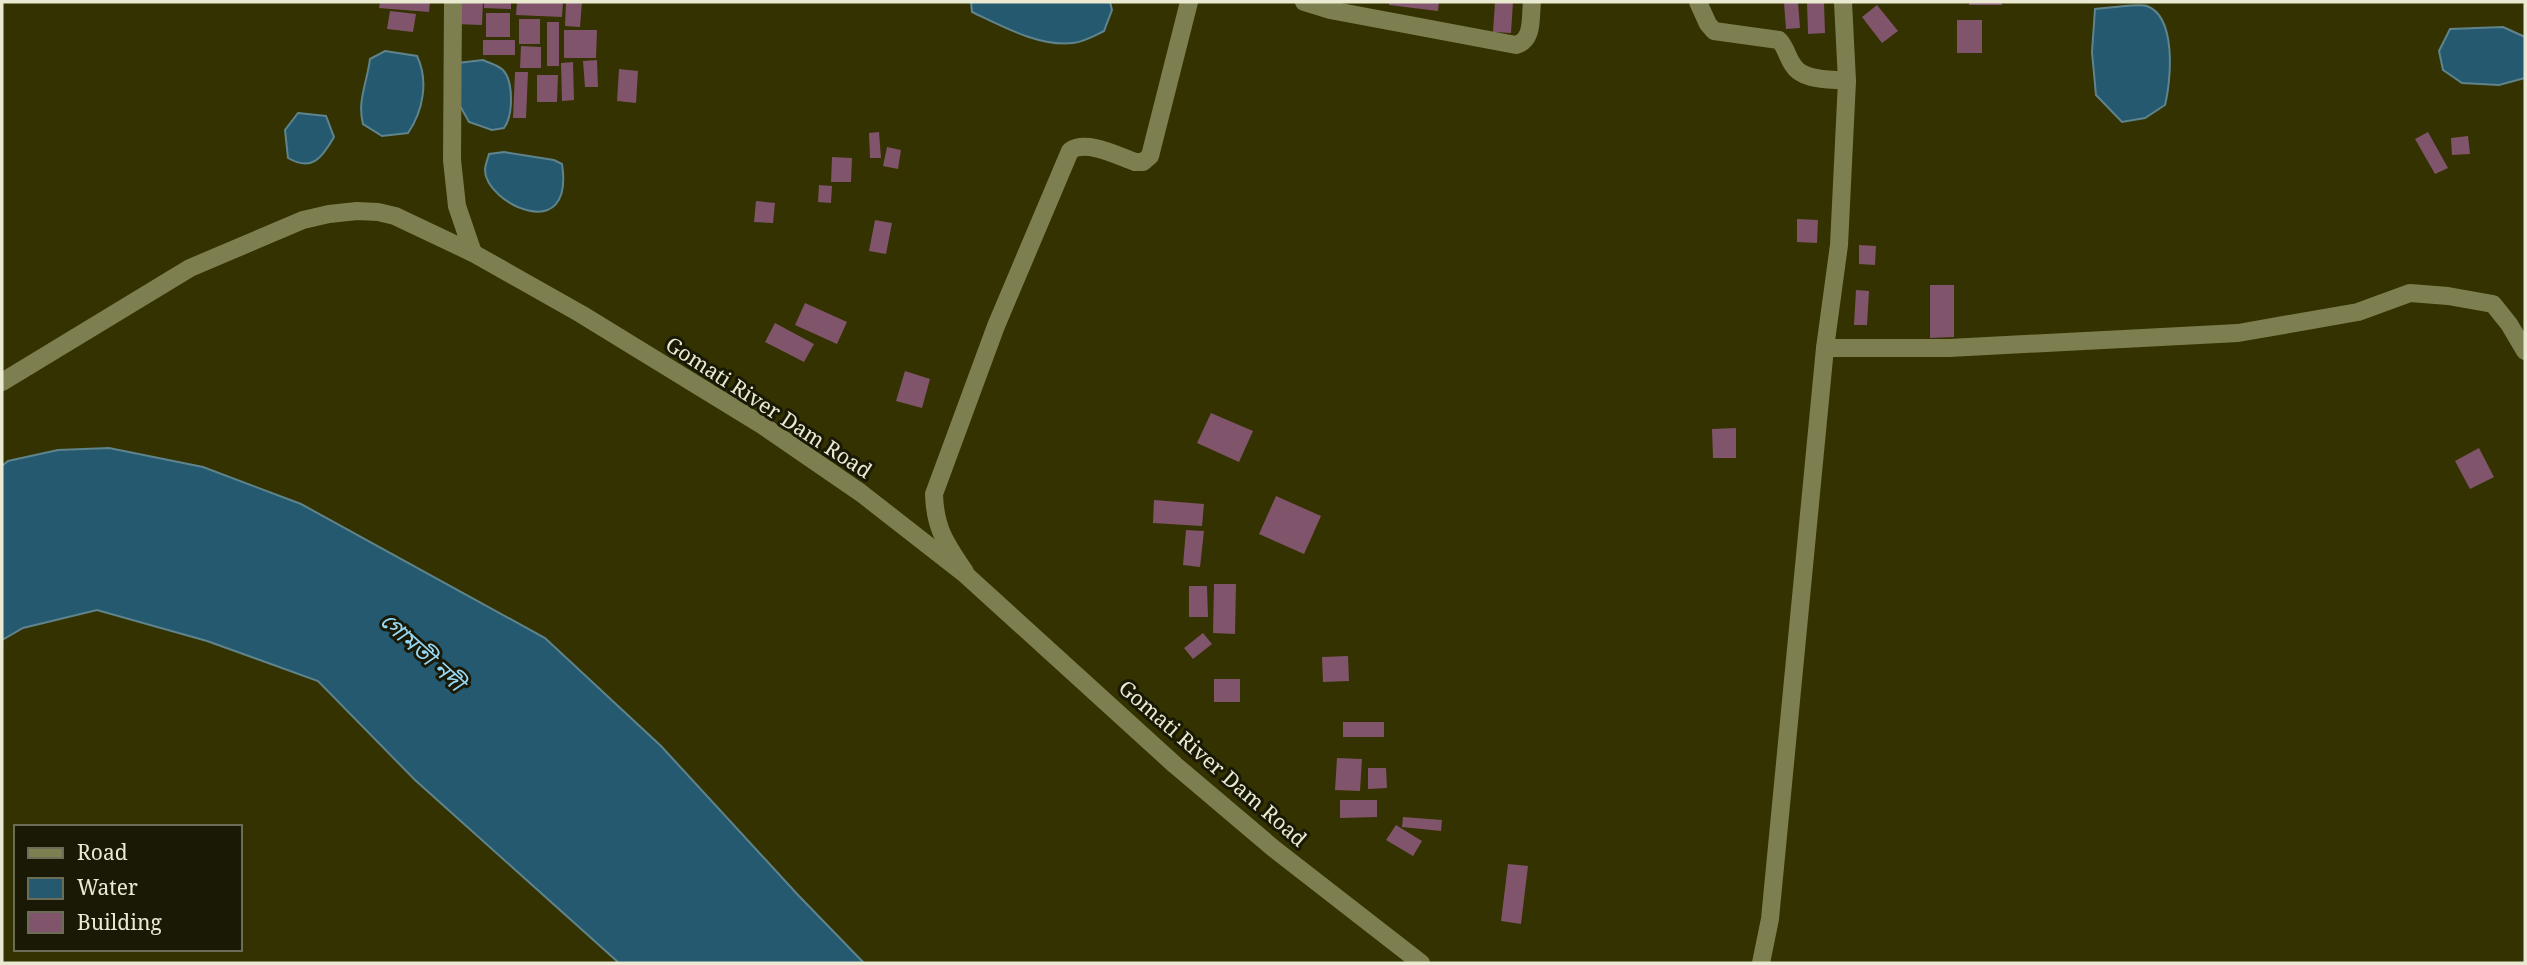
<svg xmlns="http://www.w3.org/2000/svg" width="2527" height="965" font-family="'Noto Serif','Noto Sans Bengali',serif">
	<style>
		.water { fill: #24596f; stroke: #5f848c; stroke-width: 2 }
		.building { fill: #80546a }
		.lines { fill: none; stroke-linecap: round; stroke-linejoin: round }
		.minor { stroke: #7e7f50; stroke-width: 18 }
		.tertiary { stroke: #7e7f50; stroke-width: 18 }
		.secondary { stroke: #7e7f50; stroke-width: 18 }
		.labels { text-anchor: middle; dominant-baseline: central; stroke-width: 6; stroke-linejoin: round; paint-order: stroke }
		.street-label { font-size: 21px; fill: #e9ead1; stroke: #191906 }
		.water-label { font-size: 23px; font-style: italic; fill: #97d8f6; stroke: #191906 }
	</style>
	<rect width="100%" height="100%" fill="#333200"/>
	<!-- water -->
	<path class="water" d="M971,2H1110L1112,10L1104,31C1094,36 1084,42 1073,43C1039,47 1002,26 972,12Z
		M2125,6C2131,6 2141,4 2147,6C2177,17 2171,81 2165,105L2145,118L2122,122L2096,95L2092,52L2095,9Z
		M2503,27L2525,37V78L2499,85L2462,83L2443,70L2439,51L2450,29Z
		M385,51L417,56C429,81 423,111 408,133L382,136L363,124C357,101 367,83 370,59Z
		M483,60C489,63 498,65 503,70C514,82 513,116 504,128L492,130L469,122L459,104L458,63Z
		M298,113L326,116L334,137C322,158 312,172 288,158L285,130Z
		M504,152L554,160L562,164C575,247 485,203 485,170C485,165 488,158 489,154Z
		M109,448L203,467L301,504L545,638L661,746L798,895L864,963H619L415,780L318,681L207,641L97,610L23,628L2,640V466L8,461L58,450Z"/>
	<!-- building -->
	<path class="building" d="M380,2H430L429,12L379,8Z
		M457,2H483L482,25L456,24Z
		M484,2H511V9L484,8Z
		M517,2H563L562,17L516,15Z
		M566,2H582L580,27L565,26Z
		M1389,2H1439L1438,11L1389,5Z
		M1495,2H1513L1511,33L1493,32Z
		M1798,2L1800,28L1786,29L1784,3Z
		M1807,2H1824L1825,33L1808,34Z
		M1969,2H2002V5H1969Z
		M1877,5L1898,31L1882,43L1862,17Z
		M390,11L416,14L413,32L387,29Z
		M486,13H510V37H486Z
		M519,19H540V44H519Z
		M1957,20H1982V53H1957Z
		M547,22H559V66H547Z
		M564,30H597L596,58H564Z
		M483,40H515V55H483Z
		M521,46L541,47V68H520Z
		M597,60L598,87H585L583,61Z
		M573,62L574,100L562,101L561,63Z
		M619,69L638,71L636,103L617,101Z
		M515,72H528L526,118H513Z
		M537,75H558L557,102H537Z
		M879,132L881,158H870L869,133Z
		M2428,132L2448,168L2435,174L2415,139Z
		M2468,136L2470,154L2452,155L2451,138Z
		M887,147L901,150L898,169L883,166Z
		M832,157L852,158L851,182H831Z
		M819,185L832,186L831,203L818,202Z
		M756,201L775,203L773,223L754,222Z
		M1797,219L1818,220L1817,243L1797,242Z
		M875,220L892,223L886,254L869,251Z
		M1859,245L1876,246L1875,265L1859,264Z
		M1930,285H1954V337L1930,338Z
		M1856,290L1869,291L1867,325H1854Z
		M805,303L847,322L837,344L795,325Z
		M775,323L814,344L804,362L765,342Z
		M905,371L930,379L922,408L896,401Z
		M1211,413L1253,431L1239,462L1197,443Z
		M1736,428V458H1713L1712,429Z
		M2479,448L2494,477L2470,489L2455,461Z
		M1276,496L1321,516L1304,554L1259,534Z
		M1154,500L1204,504L1202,526L1153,523Z
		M1186,530L1204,531L1200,567L1183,565Z
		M1214,584H1236L1235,634L1213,633Z
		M1189,586H1207L1208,617H1189Z
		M1203,633L1212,644L1193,659L1184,648Z
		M1348,656L1349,681L1323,682L1322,657Z
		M1214,679H1240V702H1214Z
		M1343,722H1384V737H1343Z
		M1337,758L1362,759L1360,791L1335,790Z
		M1368,768H1386L1387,788L1368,789Z
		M1340,800H1377V817L1340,818Z
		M1403,817L1442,820L1441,831L1402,827Z
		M1396,825L1422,841L1413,856L1386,840Z
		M1508,864L1528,866L1521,924L1501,921Z"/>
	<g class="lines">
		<!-- minor -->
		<path class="minor" d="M453,2L452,160L457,206L473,253
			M1304,2L1330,10L1516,45C1534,40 1530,17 1532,2
			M1698,2L1708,24L1714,31L1779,40C1786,47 1787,57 1793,65C1802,81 1831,79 1847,81
			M1825,348H1949L2238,333L2358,312L2410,293L2448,296L2493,304L2509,324L2525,351
			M965,572C946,544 935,529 934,494L996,326L1070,151C1086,139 1118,156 1135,162H1143L1150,156L1189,2"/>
		<!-- tertiary -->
		<path class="tertiary" d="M1761,963L1770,919L1825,348L1839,245L1847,81L1843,2"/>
		<!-- secondary -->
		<path class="secondary" d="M2,382L190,268L303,220L329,214L357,211L378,212L395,216L473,253L581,314L762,425L861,493L966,575L1175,765L1273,848L1421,963"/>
	</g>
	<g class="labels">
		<!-- street labels -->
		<g class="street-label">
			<text transform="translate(769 407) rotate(33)">Gomati River Dam Road</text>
			<text transform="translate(1213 763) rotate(41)">Gomati River Dam Road</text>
		</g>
		<!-- water labels -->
		<g class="water-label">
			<text transform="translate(423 651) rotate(42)">গোমতী নদী</text>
		</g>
	</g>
	<!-- border -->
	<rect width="2527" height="965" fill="none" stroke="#e9ead1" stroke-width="7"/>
	<!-- legend -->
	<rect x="14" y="825" width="228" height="126" fill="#191906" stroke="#6c6d57" stroke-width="2"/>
	<rect x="28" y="848" width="35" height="10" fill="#7e7f50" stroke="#6c6d57" stroke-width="2"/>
	<text x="77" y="860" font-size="21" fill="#e9ead1">Road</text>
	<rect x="28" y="878" width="35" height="21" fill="#24596f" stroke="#6c6d57" stroke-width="2"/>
	<text x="77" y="895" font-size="21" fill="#e9ead1">Water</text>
	<rect x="28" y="912" width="35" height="21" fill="#80546a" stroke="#6c6d57" stroke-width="2"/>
	<text x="77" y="930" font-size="21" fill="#e9ead1">Building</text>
</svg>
